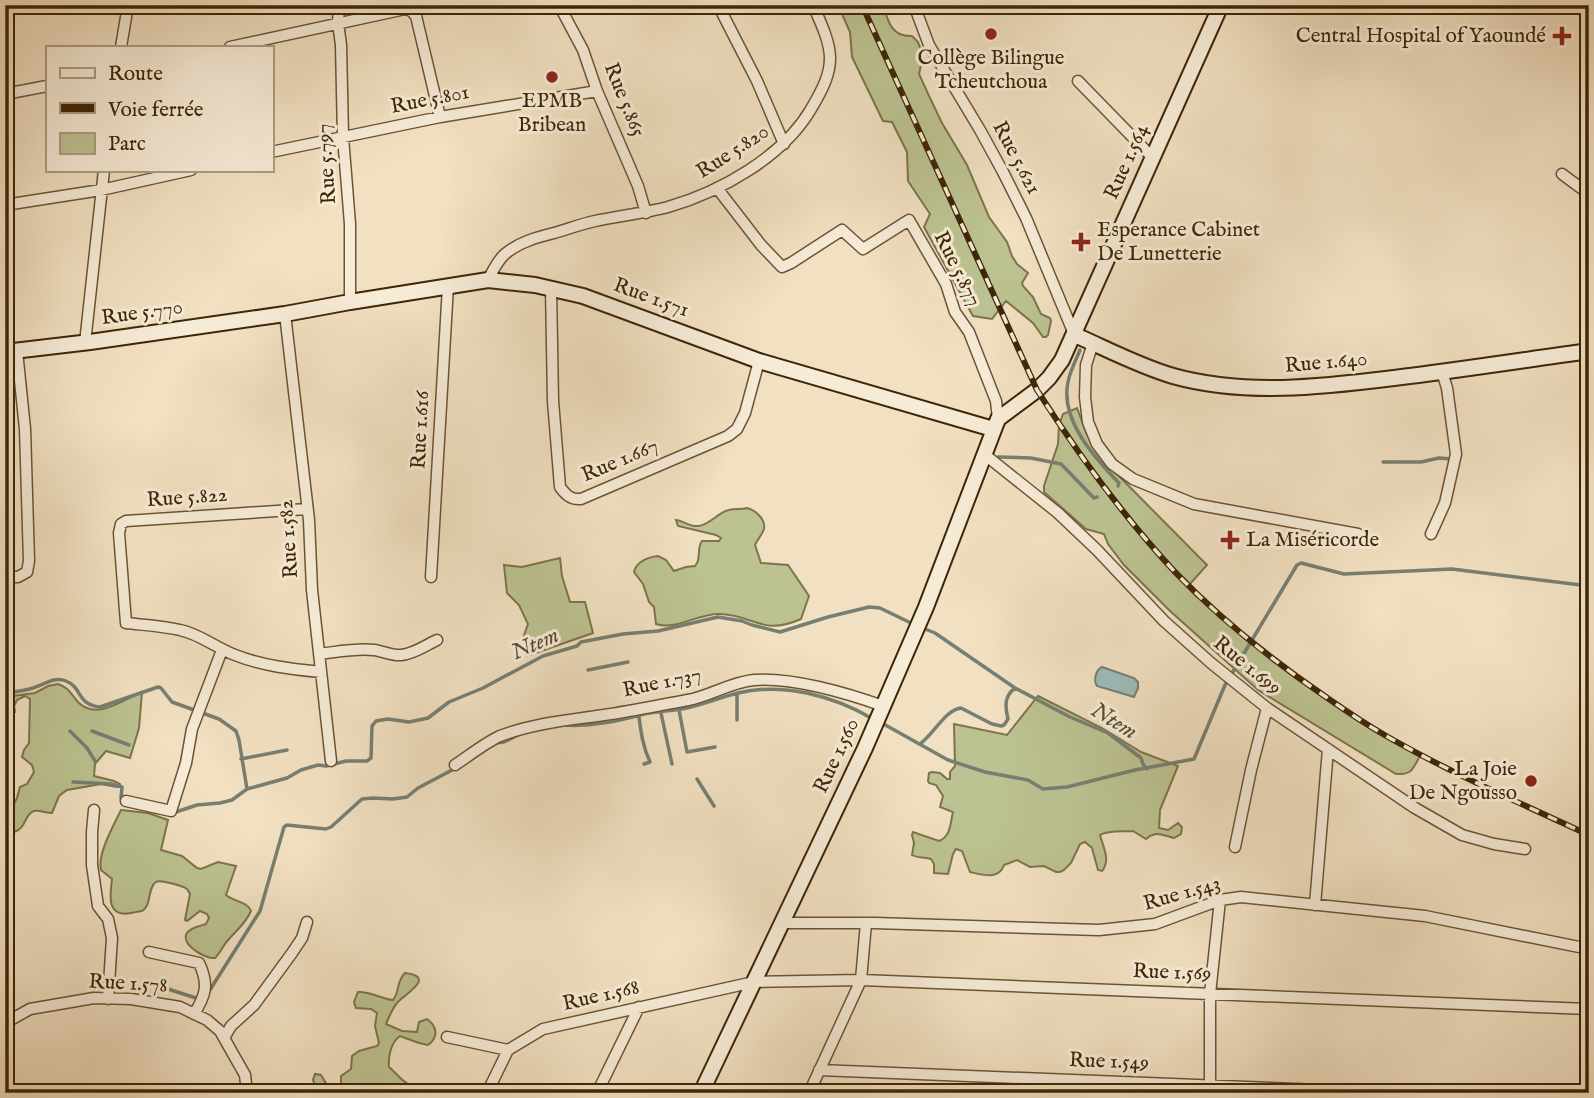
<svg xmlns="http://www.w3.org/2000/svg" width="1594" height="1098" font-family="'IM FELL English',serif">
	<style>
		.green { fill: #bcc291; stroke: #7d744b; stroke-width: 2 }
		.water { fill: #9dbbbb; stroke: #777f72; stroke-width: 2 }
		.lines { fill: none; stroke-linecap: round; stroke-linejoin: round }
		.stream { stroke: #777f72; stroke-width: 3.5 }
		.street-casing { stroke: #6b5434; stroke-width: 13 }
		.secondary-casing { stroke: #3e2605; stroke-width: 18 }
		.street { stroke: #f6ebd7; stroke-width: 10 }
		.secondary { stroke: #f6ebd7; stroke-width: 14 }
		.rail-casing { stroke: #3e2605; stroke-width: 6 }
		.rail { stroke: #f6ebd7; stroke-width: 3.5; stroke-dasharray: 10; stroke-linecap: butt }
		.poi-dot { fill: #8f2418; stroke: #f6ebd7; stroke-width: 2.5 }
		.labels { text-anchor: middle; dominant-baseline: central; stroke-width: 6; stroke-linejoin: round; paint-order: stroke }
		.poi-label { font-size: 21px; fill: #3e2605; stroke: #f6ebd7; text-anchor: end }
		.street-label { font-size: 21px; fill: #3e2605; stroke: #f6ebd7 }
		.water-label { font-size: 23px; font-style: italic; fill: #564b32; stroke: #f6ebd7 }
	</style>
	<rect width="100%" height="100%" fill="#f1e0c1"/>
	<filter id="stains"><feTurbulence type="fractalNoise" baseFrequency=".00286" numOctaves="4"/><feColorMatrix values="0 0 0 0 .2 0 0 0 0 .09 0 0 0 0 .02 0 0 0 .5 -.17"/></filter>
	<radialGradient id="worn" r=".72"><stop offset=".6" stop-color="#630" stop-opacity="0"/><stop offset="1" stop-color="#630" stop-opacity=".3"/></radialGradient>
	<!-- green -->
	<path class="green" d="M838,5H883C888,22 892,37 912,36L918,42L923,56L919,74L930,98L942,123L967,165L989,217L1007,242L1012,256L1017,264L1028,273L1022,283L1023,286L1033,297L1041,314L1050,318L1051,321L1048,335L1046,337H1043L1033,323L1006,301L992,319L973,316L924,227L930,214L908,181L907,152L892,122L883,121L852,57L850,32Z
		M1077,408L1086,432L1105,462L1207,565L1189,585C1257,652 1336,711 1421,754C1413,768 1413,775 1396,774L1258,690L1169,610L1124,565L1108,544L1104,534L1086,529L1044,492V486L1058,444L1059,425L1063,414Z
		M747,508C755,510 766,519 764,529C762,535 757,540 755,545L761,563L788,565L809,596L801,619C762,636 756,616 721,614C700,612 677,631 656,624L654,607L649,602L643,584L634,572C636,562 648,557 658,556L666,560L674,571L686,567L695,566C702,559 696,549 702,541H719L721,538L716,535L678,526L676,520C684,521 690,527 698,526C710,525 718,512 729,510C735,508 741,510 747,508Z
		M560,558L562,576L570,602H585L593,633L527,656L521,644L528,624L519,605L507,593L504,565L522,567Z
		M58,684C70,688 71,695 79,703C97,720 123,700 142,692L139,728L130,758L106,751L95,764L94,776L114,781L120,784V786L117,787L101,784L67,790L59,796L52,813C47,813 39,810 34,811C24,814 27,828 14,832L7,827L6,820L17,798L20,787L27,784L34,772L32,765L22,757L24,750L29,743L30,699L25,696L17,700L14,706L15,712L12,714L5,712V697L35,693L48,686Z
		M1038,696L1102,728L1141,752L1178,766L1160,810L1159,828L1168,830L1178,823L1182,827L1181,834L1174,838C1162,835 1156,830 1146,839L1133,831C1124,832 1108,830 1100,835C1103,847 1111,860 1102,871L1098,870L1092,848L1085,842L1080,844L1071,863L1064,870L1060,872H1056L1044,866L1030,867L1017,860L1004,865C999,880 983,875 970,872L962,851L956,849L953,854L948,874L934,873V864L931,859C925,857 917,858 912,855L914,843L912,835L913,832L939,841C951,836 950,824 953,812L940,807L943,796L936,785L929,783L928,781L929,773L932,772L940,773L947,779H950V772L955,766L954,724L1007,735Z
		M121,810L148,813L168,820L161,850L182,856L197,868L201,869L218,862L236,866L226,895C234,902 247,901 251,911C246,923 237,930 229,939C223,945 221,952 215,958C207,959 183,947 186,935C188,928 200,926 206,924L209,918L207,914L200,911L187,921L185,920L190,894C189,892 188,890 187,889C183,886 159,879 156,882C147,888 152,906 142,911C141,911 131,913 131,913C106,918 110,895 112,879L101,870C97,854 114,825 121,810Z
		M405,973C438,977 403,995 397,1003C392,1009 389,1017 386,1024L402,1031L417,1032L419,1022L427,1019C437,1026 439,1037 428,1045L419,1043L400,1036C391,1042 388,1057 389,1067C396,1073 400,1079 408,1084L409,1091L394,1088L389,1093H318L313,1080L315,1074L321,1075L330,1090L338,1089L341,1087V1076L351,1069L352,1056L359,1051L377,1046L379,1043L375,1026L377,1013L371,1009L356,1008L354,1002L358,992C370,991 381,999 393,1000C400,992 396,981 405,973Z"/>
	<!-- water -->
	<path class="water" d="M1102,667L1134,678L1138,682V688L1134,697L1097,686C1093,680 1096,670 1102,667Z"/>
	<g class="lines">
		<!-- stream -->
		<path class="stream" d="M1080,350C1076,360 1070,371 1068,382C1060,420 1094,457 1119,483L1118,486
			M998,457L1031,458L1061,464L1094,498L1097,497
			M1383,462H1421L1439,458L1451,459
			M920,627L935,633L1015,688L1070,717L1108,733L1141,758L1143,764L1147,769
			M588,670L628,662
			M5,693C15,692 24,691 33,688C44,685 54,676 66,681C83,688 76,704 100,707L158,687L161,688L172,702L219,719L236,731L239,740L247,789L287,778L301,770L318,765L326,766L346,761H367L371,758L372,726L376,721L388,719L409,722L428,718L449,702L483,688L543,656L577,646L581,642L623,634L658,631L718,617L742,621L752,625L780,632L828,617L869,607L880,608L913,624
			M679,710L687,752L715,747
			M661,713L672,764
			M639,717C641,733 643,747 650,762L644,764
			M737,720V693
			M880,722L948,760L985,772L1028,780L1043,789L1067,787L1135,770L1194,759L1225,685L1297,565L1301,563L1344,574L1452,569L1589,586
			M564,725C591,727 618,721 644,714C658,711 673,711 687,708C704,704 721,697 738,693C783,682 834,696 873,719
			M70,731L87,748L95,761
			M92,731L129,745
			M495,743L504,742L520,734
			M920,744C934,734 945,710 961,708L992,724L1001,726L1004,725L1008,719C1005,707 1004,696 1015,688
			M241,759L287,750
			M697,779L714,806
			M73,782L111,784L122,787L121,798L123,801
			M173,813L197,805L220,803L232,800L247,789
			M168,989L199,999
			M208,993L260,911L284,827L287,825L326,829L331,827L362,799L373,798L393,799L407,797L418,788L456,768"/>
		<defs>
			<path id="street" d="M339,5L338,23L341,45L343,137L350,224V302
				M559,5L583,50L597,91L638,186L646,213
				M718,5L757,81L784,144
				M914,5L929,45L980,130L1003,172L1026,218L1074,334
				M121,47L128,5
				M230,47L405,9L410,10L416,16L440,117
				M1078,81L1152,157
				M5,94L47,86
				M271,152L440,117L597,91
				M1562,174L1589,194
				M717,188L761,245L782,267L791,263L842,230L863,249L909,220L946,284L955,312L969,332L996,401L998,419
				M5,205L101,190L191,170
				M488,280C493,271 497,261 505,254C519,242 538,237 554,233C568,229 581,224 595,221C620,216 644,213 668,207C720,192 783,157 811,109C838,64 834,52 813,5
				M551,288L553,401L560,487C566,495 571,500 581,499L728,436L737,429L745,413L759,361
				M285,314L309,520L312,590L331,761
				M85,343L104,170
				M1093,343L1086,365L1085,397L1088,422L1097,444L1112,464L1133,479L1194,504L1358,534
				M984,454L1058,513L1097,550L1164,621L1211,663L1267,708L1415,808L1462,835L1494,844L1525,849
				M307,509L126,521L121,524L119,533L126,623C144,625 163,626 180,630C200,634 216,648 235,655C263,666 291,669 321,672
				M1431,534L1445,503L1456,454L1447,388L1442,372
				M5,577H18L27,572L29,561L25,429L17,351
				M431,577L448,286
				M319,654C337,652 356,648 374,650C383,651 392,656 401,655C414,654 426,645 437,640
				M455,765C470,755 485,743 500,736C534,723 569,720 604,715C632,711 660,705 688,700C710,696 731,682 754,680C792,677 847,693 883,706
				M126,801L171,811L186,763L192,729L222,650
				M94,810L92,832V865L98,906L108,919L112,938L108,999
				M1235,847L1251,770L1267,708
				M1315,905L1328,749
				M783,923H875L1099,930L1155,924L1220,900L1241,897L1425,916L1589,949
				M149,952L199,963C209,984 206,995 194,1014
				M5,1023L30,1009L94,998L131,999L180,1007L207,1020L220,1031L245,1075L247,1093
				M447,1037L508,1050
				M224,1038L231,1026L254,1005L292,953L302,938L307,922
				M819,1070L1397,1093
				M1210,1086V994L1220,900
				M487,1093L508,1050L543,1029L754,982L861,980L1589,1009
				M597,1093L639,1007
				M809,1093L861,980L866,923"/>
			<path id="secondary" d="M1075,335C1107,349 1139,366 1173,376C1245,396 1321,387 1394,378C1459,370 1524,360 1589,351
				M5,352L90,342L285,314L350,302L488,280L535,285L583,296L759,361L993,429
				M701,1093L865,748L926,607L998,419L1037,390L1049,378L1062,360L1221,5"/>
		</defs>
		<!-- street casing -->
		<use href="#street" class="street-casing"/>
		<!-- secondary casing -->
		<use href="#secondary" class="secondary-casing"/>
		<!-- street -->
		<use href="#street" class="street"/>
		<!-- secondary -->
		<use href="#secondary" class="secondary"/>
		<defs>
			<path id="rail" d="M862,5L1037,390C1078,454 1123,516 1175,572C1220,619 1272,660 1326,697C1346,711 1367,725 1388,737C1453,774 1522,804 1589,835"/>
		</defs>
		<!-- rail casing -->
		<use href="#rail" class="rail-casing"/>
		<!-- rail -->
		<use href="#rail" class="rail"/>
	</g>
	<!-- markers -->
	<g class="poi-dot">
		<circle cx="991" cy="34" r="7"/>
		<path d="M1558.5 25.5h7v7h7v7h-7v7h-7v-7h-7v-7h7z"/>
		<circle cx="552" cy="77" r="7"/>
		<path d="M1077.5 231.5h7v7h7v7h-7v7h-7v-7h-7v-7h7z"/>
		<path d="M1226.5 529.5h7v7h7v7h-7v7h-7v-7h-7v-7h7z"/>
		<circle cx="1531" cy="781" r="7"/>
	</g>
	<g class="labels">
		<!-- poi labels -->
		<g class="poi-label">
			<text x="1546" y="36">Central Hospital of Yaoundé</text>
			<text x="991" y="58" text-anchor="middle">Collège Bilingue<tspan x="991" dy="24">Tcheutchoua</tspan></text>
			<text x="552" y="101" text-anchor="middle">EPMB<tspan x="552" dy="24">Bribean</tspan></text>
			<text x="1097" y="230" text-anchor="start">Esperance Cabinet<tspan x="1097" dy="24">De Lunetterie</tspan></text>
			<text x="1246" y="540" text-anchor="start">La Miséricorde</text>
			<text x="1517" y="769">La Joie<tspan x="1517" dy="24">De Ngousso</tspan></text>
		</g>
		<!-- street labels -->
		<g class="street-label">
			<text transform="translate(430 100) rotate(-11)">Rue 5.801</text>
			<text transform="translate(624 100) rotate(68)">Rue 5.865</text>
			<text transform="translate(733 152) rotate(-33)">Rue 5.820</text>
			<text transform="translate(1016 158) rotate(62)">Rue 5.621</text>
			<text transform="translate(1127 162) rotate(-66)">Rue 1.564</text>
			<text transform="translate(327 164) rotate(-94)">Rue 5.797</text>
			<text transform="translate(957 269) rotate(63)">Rue 5.877</text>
			<text transform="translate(651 298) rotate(20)">Rue 1.571</text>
			<text transform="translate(142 313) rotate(-8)">Rue 5.770</text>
			<text transform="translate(1326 363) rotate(-5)">Rue 1.640</text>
			<text transform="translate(421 430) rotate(-87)">Rue 1.616</text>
			<text transform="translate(620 461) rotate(-23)">Rue 1.667</text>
			<text transform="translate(187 498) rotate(-4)">Rue 5.822</text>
			<text transform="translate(289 539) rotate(-94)">Rue 1.582</text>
			<text transform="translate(1247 666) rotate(39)">Rue 1.699</text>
			<text transform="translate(662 683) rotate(-12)">Rue 1.737</text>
			<text transform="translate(837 756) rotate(-65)">Rue 1.560</text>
			<text transform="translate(1182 894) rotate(-16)">Rue 1.543</text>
			<text transform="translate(1172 973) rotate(2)">Rue 1.569</text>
			<text transform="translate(128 984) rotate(3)">Rue 1.578</text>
			<text transform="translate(601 996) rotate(-13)">Rue 1.568</text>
			<text transform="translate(1109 1062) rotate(2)">Rue 1.549</text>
		</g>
		<!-- water labels -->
		<g class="water-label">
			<text transform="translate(535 644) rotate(-24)">Ntem</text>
			<text transform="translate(1114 721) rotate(31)">Ntem</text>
		</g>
	</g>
	<!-- margin -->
	<rect width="1594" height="1098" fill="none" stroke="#f1e0c1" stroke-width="28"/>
	<rect x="7" y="7" width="1580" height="1084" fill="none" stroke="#3e2605" stroke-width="3.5"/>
	<rect x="14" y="14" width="1566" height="1070" fill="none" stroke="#3e2605" stroke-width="2"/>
	<!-- legend -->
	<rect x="46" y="46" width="228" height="126" fill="#f6ebd7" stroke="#ac9c83" stroke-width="2"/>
	<rect x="60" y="68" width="35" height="10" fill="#f6ebd7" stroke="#ac9c83" stroke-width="2"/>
	<text x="108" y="80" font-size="21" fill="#3e2605">Route</text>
	<rect x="60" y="103" width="35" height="10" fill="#3e2605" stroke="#ac9c83" stroke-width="2"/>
	<text x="108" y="116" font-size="21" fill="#3e2605">Voie ferrée</text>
	<rect x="60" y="133" width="35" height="21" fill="#bcc291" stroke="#ac9c83" stroke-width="2"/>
	<text x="108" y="150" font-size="21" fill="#3e2605">Parc</text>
	<rect width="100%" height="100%" filter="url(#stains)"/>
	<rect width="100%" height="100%" fill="url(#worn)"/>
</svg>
